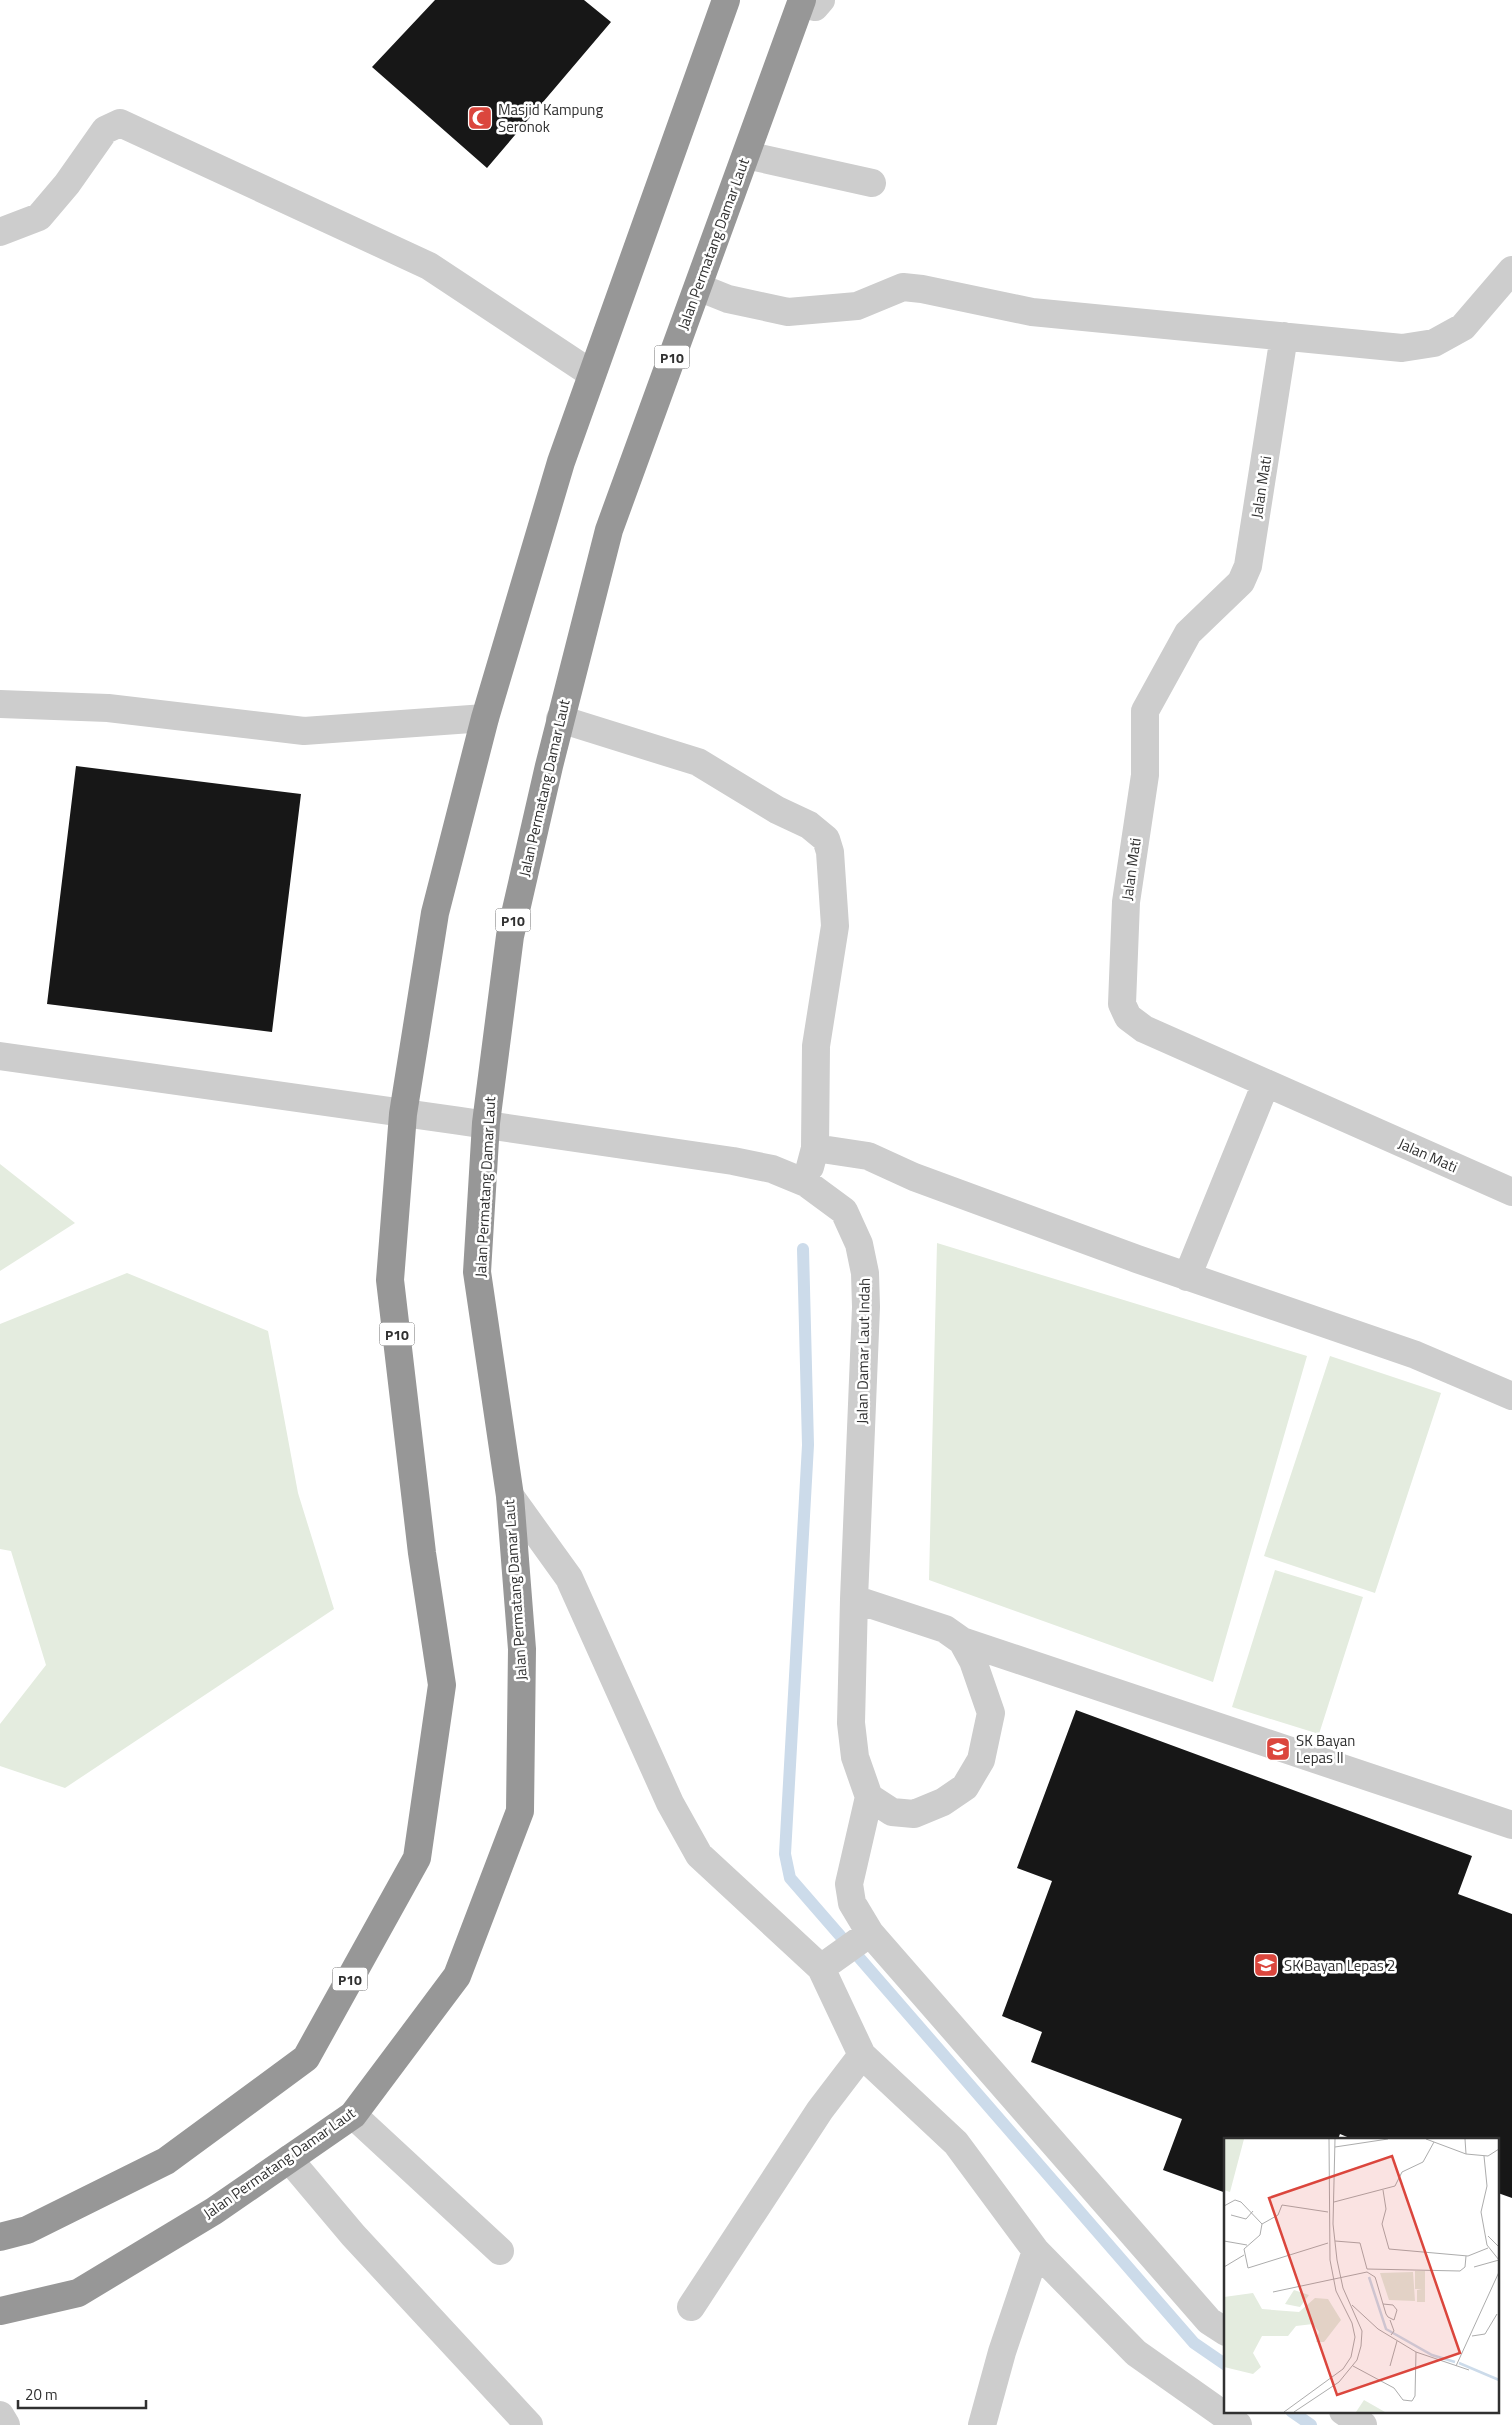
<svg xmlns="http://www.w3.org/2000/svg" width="1512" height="2425" font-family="'Titillium Web',sans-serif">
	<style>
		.green { fill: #e4ecdf }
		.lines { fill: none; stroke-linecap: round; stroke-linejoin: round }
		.stream { stroke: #ccdbea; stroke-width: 12 }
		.building { fill: #171717 }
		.minor { stroke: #cdcdcd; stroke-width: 28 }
		.highway { stroke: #979797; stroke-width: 28 }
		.labels { text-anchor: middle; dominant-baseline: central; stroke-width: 5; stroke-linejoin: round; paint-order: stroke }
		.shield { fill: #fff; stroke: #6e6e6e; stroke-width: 1 }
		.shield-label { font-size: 14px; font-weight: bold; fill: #303030 }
		.poi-label { font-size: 15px; fill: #303030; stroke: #fff; text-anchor: start }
		.street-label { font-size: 15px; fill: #303030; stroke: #fff }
		.inset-river { fill: none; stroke: #ccdbea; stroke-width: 2.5 }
		.inset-road { fill: none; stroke: #acacac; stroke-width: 1 }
		.view { fill: #db463d; fill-opacity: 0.15; stroke: #db463d; stroke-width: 2.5 }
		.inset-edge { fill: none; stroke: #303030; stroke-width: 2.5 }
	</style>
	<rect width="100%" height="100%" fill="#fff"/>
	<!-- green -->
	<path class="green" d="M0,1164L75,1223L0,1271Z
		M937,1243L1307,1356L1213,1682L929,1580Z
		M127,1273L268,1331L298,1493L334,1609L65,1788L0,1766V1724L46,1665L11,1551L0,1549V1324Z
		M1330,1356L1441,1393L1375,1593L1264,1556Z
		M1275,1570L1363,1597L1319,1734L1232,1707Z"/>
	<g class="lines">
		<!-- stream -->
		<path class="stream" d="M803,1249L808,1445L785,1854L790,1878L1194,2343L1226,2365
			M1291,2411L1311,2425"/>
	</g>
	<!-- building -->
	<path class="building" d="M435,0H584L611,22L487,168L372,67Z
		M76,766L301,794L272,1032L47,1004Z
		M1076,1710L1472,1856L1458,1894L1512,1914V2198L1498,2193V2139H1352L1340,2134L1338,2139H1226V2193L1163,2170L1182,2119L1031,2062L1042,2032L1002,2016L1052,1881L1017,1868Z"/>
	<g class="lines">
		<!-- minor -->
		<path class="minor" d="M801,3L815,7L821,0
			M746,155L872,183
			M0,232L39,217L67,184L105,130L120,123L429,266L592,374
			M698,287L728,299L788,312L857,306L903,287L922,289L1032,312L1402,348L1434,343L1463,327L1512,270
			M1284,336L1248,566L1241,582L1188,633L1145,711V775L1126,902L1122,1004L1128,1017L1144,1029L1512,1192
			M0,704L108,708L304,731L485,718
			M560,719L698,762L777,810L809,825L826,839L830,852L835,926L816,1046L815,1148L810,1167
			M0,1056C244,1091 489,1124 733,1161L772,1169L806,1183L844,1211L859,1244L865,1273L866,1307L854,1599L851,1723L855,1757L869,1797L892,1812L914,1814L943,1802L965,1787L981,1760L991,1713L973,1661L962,1641L945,1629L854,1599
			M815,1148L868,1156L914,1177L1137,1259L1416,1355L1512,1396
			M1187,1277L1266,1083
			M510,1496L569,1578L670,1803L699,1855L821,1968L862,2055L956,2143L1036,2251L1136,2353L1238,2425
			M962,1641L1512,1825
			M869,1797L849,1884L852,1903L870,1933L1209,2321L1226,2332
			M821,1968L870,1933
			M353,2115L500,2251
			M289,2159L353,2235L529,2425
			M691,2307L820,2110L862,2055
			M1343,2411L1363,2425
			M0,2415L6,2425
			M982,2425L1002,2352L1036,2251"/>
		<!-- highway -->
		<path class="highway" d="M0,2237L27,2230L166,2161L306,2058L417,1858L442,1685L422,1553L390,1280L403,1114L435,913L485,718L561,462L726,0
			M0,2311L78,2293L214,2211L353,2115L457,1976L520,1811L522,1649L510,1496L477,1272L486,1123L510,936L549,766L609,530L802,0"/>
	</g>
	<!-- icons -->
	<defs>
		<symbol id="mosque-square" viewBox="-11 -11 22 22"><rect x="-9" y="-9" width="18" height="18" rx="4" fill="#db463d" stroke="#fff"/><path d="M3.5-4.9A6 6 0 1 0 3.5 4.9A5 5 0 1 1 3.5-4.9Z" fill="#fff"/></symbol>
		<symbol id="school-square" viewBox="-11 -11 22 22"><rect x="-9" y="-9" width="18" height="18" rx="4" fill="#db463d" stroke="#fff"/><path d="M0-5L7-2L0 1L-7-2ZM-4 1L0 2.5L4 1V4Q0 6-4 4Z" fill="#fff"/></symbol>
	</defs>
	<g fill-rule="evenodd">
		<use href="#mosque-square" x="466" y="104" width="28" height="28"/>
		<use href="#school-square" x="1264" y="1735" width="28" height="28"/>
		<use href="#school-square" x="1252" y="1951" width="28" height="28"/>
	</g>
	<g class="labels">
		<!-- shield labels -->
		<g class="shield">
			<rect x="654.5" y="345.5" width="35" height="23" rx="4"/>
			<rect x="495.5" y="908.5" width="35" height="23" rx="4"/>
			<rect x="379.5" y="1322.5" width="35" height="23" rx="4"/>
			<rect x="332.5" y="1967.5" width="35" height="23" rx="4"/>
		</g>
		<g class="shield-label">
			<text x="672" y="357">P10</text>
			<text x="513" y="920">P10</text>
			<text x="397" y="1334">P10</text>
			<text x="350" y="1979">P10</text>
		</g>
		<!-- poi labels -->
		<g class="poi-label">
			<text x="498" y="109">Masjid Kampung<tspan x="498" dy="17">Seronok</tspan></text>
			<text x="1296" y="1740">SK Bayan<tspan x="1296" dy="17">Lepas II</tspan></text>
			<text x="1284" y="1965">SK Bayan Lepas 2</text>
		</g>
		<!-- street labels -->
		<g class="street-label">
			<text transform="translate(713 244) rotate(-70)">Jalan Permatang Damar Laut</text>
			<text transform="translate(1261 487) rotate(-81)">Jalan Mati</text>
			<text transform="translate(544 788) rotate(-77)">Jalan Permatang Damar Laut</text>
			<text transform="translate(1131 869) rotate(-82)">Jalan Mati</text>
			<text transform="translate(1428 1155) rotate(24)">Jalan Mati</text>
			<text transform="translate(485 1187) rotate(-87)">Jalan Permatang Damar Laut</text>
			<text transform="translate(863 1351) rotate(-89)">Jalan Damar Laut Indah</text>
			<text transform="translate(515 1590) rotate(-94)">Jalan Permatang Damar Laut</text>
			<text transform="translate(279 2163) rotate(-35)">Jalan Permatang Damar Laut</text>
		</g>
	</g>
	<!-- overview -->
	<g transform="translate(1224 2138)">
		<rect width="275" height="275" fill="#fff"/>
		<path d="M0,1H20L6,54L0,52ZM191,133H201V164H193V152L198,151H191ZM189,134L191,163L165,162L156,135ZM70,152L85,157L76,169L61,166ZM29,155L38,171L75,174L91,160L104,161L117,182L100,204H92L95,194L89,186L72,188L64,198H38L29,215L37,229L29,236L0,229V159ZM140,262L161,274H132Z" fill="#e4ecdf"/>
		<path class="inset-river" d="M145,139L162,191L208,217L231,224M235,225L275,242"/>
		<path class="inset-road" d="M202,1L242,16L264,18L275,11M241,1L242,16M111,9L164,1M159,52L162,71L158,86L165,111L244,118L264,110M110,64L171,48L178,34L199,24L210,4M0,68L11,62L17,64L38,86L36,97L20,111L24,130L104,105M7,77L22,81L29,73M38,86L54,77L58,67L104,74M264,98L275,109M0,103L23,107M111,103L136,105L143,131M0,129L20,117M250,129L275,122M143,131L236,133L241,129L242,118M49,154L143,134L151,139L152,142L159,166L162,176L164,179L170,182L173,172L169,167L159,166M128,167L154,191L192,214L245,232M166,182L170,193L167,197M248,198L261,196L273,176M129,228L170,250L179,262L188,263L191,258L192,214M166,228L173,203M232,228L275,134V122L263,107L257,74L263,48L260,18M60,274L119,231L127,219L131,199L128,185L112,153L106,122L105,1M70,274L115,244L133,222L137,208L138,193L119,150L113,122L109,86L111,1"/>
		<path class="view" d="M168,18L236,215L113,257L45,60Z"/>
		<rect width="275" height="275" class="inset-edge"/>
	</g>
	<!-- scale -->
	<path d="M18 2400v8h128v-8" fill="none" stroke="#303030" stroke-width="2.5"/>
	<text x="25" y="2400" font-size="15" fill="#303030" stroke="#ffffff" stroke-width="4" paint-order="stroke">20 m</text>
</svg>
